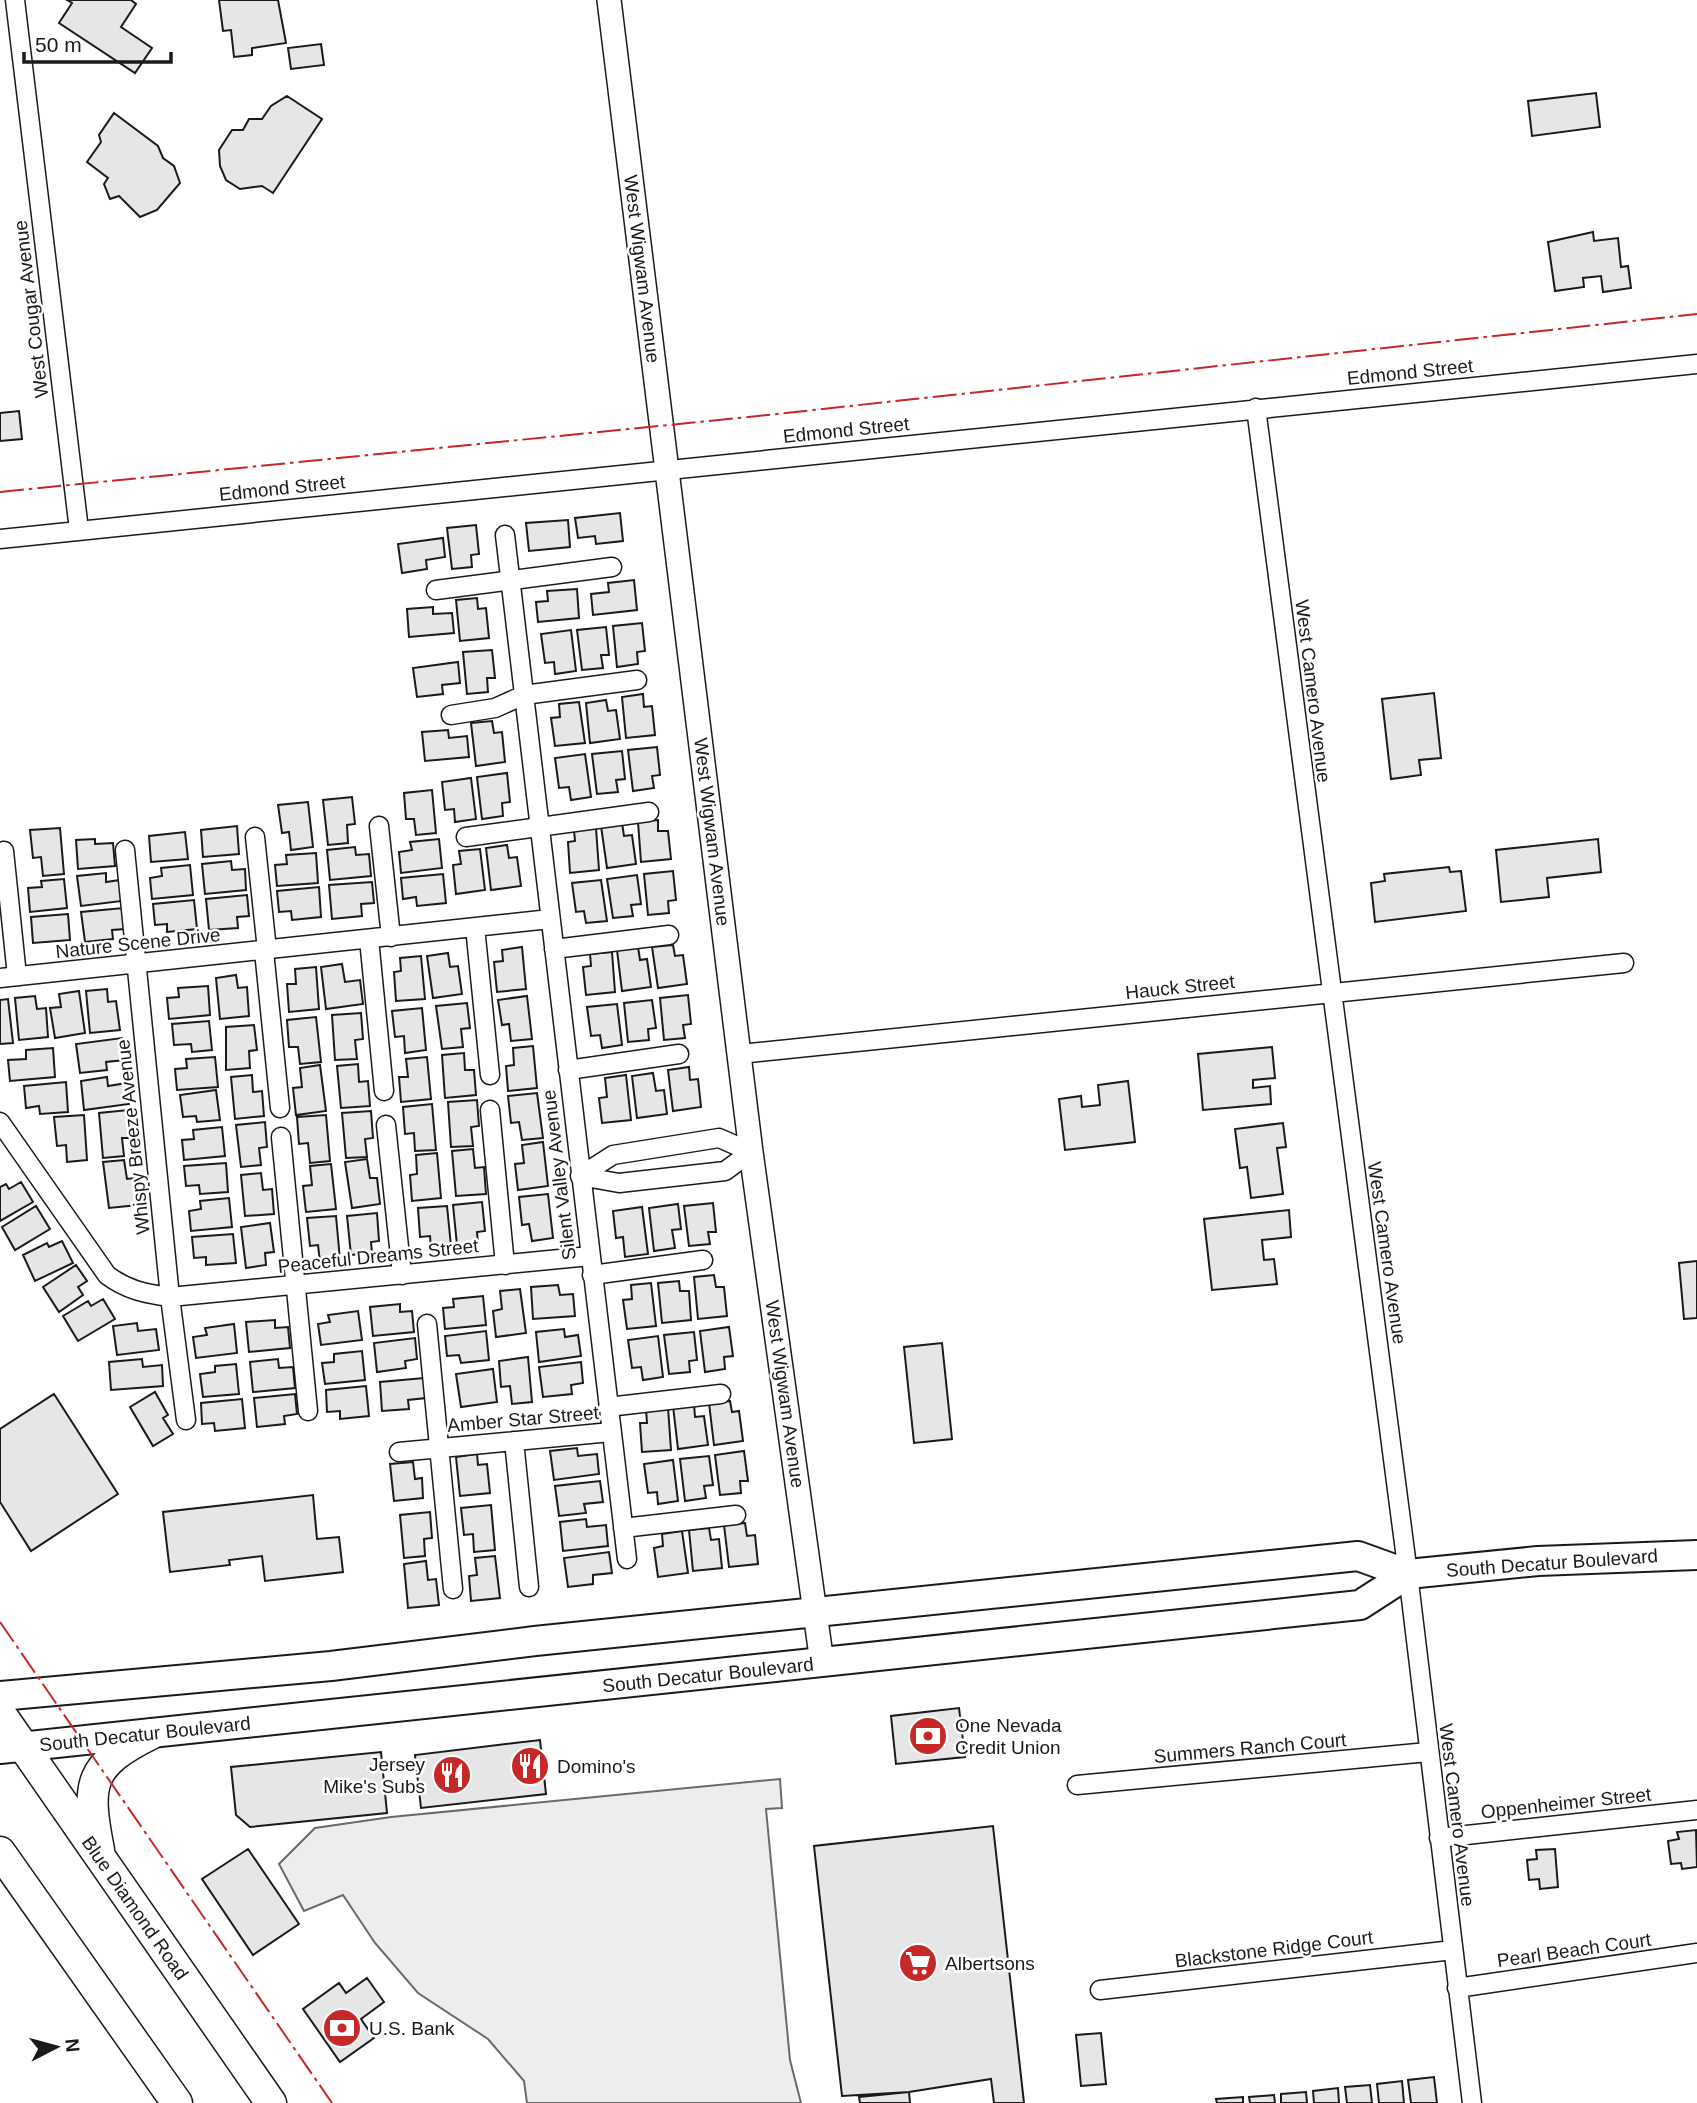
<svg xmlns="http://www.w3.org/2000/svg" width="1697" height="2103" font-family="Arial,sans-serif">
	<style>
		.parking { fill: #ededed; stroke: #6a6a6a; stroke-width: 2 }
		.building { fill: #e6e6e6; stroke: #1a1a1a; stroke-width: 2 }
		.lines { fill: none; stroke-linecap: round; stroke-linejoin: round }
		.minor-casing { stroke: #1a1a1a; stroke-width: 21 }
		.tertiary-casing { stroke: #1a1a1a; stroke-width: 26 }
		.primary-casing { stroke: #1a1a1a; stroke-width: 32 }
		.trunk-casing { stroke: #1a1a1a; stroke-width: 33 }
		.minor { stroke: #fff; stroke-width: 18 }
		.tertiary { stroke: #fff; stroke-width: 23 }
		.primary { stroke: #fff; stroke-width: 28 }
		.trunk { stroke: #fff; stroke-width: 30 }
		.power { stroke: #c62828; stroke-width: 2; stroke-dasharray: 24 5 3.5 5; stroke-linecap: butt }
		.labels { text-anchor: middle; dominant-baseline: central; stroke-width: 5; stroke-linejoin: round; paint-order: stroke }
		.street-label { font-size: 19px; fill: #1a1a1a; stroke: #fff }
		.poi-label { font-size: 19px; fill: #1a1a1a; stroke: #fff; text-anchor: start }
	</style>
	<rect width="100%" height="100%" fill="#fff"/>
	<!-- parking -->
	<path class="parking" d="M780,1779L782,1808L766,1809L790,2060L801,2103H527L524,2081L488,2039L418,1993L375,1943L343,1895L304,1911L279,1864L315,1828L391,1817Z"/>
	<!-- building -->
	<path class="building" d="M67,0H131L136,4L121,27L152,48L135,73L59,23L72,3Z
		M219,0H278L286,43L252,48V55L234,57L231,30L223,31Z
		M321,44L324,65L291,69L288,48Z
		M1596,93L1600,127L1532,136L1528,101Z
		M287,96L322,119L273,193L262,186L240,189L226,180L220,166L219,150L232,130H243L249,119H262L271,106Z
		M114,113L158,146L163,158L174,166L180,183L157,210L140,217L119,196L110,199L104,184L108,178L87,162L101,142L99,135Z
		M1593,232L1594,241L1618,238L1621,267L1628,266L1631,288L1603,292L1601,276L1583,278L1584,287L1555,291L1548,242Z
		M19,411L22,439L0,441V413Z
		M620,513L623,541L596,544L595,536L578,538L575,518Z
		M568,520L570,547L529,551L526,523Z
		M476,525L479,554L471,555L472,567L452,569L447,528Z
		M443,538L445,557L426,560L427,569L402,573L398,544Z
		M634,580L637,610L593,615L591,594L609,592L608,583Z
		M577,589L579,618L538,622L536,602L548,601L547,591Z
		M477,598L478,609L486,608L489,638L460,641L456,600Z
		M433,607V614L452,613L454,633L409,637L407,609Z
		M642,623L645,651L637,652L638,664L617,667L613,626Z
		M606,627L609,655H601L603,668L582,670L577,630Z
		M571,630L576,671L555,674L554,662L545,663L541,634Z
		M492,650L495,678H487L488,692L467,694L463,652Z
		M458,662L460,683L442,685L443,694L417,697L413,668Z
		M1434,693L1441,758L1419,760L1421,775L1391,779L1382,699Z
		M643,694L644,707L652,706L655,735L626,738L622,697Z
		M606,700L608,711L616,710L620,739L590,743L586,703Z
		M579,702L585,743L555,746L551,718L560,717L559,704Z
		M492,721L494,733L502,732L505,762L476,766L471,723Z
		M448,730L449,738L467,736L469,757L425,761L422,732Z
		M657,747L660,775L652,776L654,788L633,791L628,750Z
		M622,751L625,779L616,780L618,792L597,794L592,754Z
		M585,754L591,797L571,800L569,787L559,788L555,758Z
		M507,773L510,802L502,803L503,816L482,819L477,777Z
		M471,778L476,819L455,822L454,809L445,810L442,782Z
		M432,790L436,833L416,835L414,819H406L404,793Z
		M352,797L355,824L347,825L348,843L328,845L323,800Z
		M308,802L313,847L291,850L289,832L282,833L278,805Z
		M658,820V831H668L671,859L641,862L638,822Z
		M622,823L624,836L632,835L636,864L607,868L601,826Z
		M237,826L239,854L203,857L201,830Z
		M60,828L64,874L43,876L41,857L33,858L30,830Z
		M596,828L599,870L570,873L568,842L575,841L574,830Z
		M185,832L188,859L151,862L149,836Z
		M95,839V844L113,843L115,866L78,869L76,840Z
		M439,839L442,868L401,873L399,852L412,850L410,842Z
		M1598,839L1601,872L1547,878L1549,897L1501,902L1496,850Z
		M507,845L509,858L517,857L521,886L491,890L486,848Z
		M355,847L356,855L369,854L371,876L330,880L327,850Z
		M480,849L485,890L456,894L453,865L461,864L459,851Z
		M316,853L318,883L277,886L275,865L287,864L286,855Z
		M231,861L232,870L245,869L246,890L205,894L202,864Z
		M190,865L193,895L152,899L150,878L162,876L161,868Z
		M1449,867L1450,872L1461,871L1466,911L1375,922L1371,883L1385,881L1384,874Z
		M673,871L676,900L668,901L669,913L648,915L644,874Z
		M106,873V882L120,880L122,901L81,906L77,876Z
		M443,874L446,903L417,906L416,897L403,899L401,878Z
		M637,875L641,904L631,905L633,916L613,918L607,879Z
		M64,879L67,908L30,912L28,888L42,887L41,881Z
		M601,880L607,921L586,923L584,911L576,912L572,883Z
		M372,882L374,903L361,904L362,916L332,919L329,885Z
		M319,887L321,917L292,920L291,911L279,912L277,891Z
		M247,895L249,916L237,917L238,928L209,930L206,899Z
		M194,900L197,929L167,932V924L155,925L153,904Z
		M123,908L125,929L112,930L113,939L85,942L81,912Z
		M68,914L70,940L33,943L31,917Z
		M673,945L675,956L683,955L687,984L658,988L652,947Z
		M522,947L526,989L497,992L494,962L503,961L502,950Z
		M638,947L640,960L647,959L651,987L622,991L617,950Z
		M612,952L615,992L586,995L583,967L591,966L590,954Z
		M448,953L450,967L458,966L462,994L433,998L427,956Z
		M421,956L425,999L396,1001L394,972L401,971L400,958Z
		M342,964L345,982L360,980L363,1004L326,1009L321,967Z
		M316,967L319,1009L289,1012L287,984H296L295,969Z
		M236,975L238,988L247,987L249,1016L220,1019L216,978Z
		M208,986L210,1015L169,1019L167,998L179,997L178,988Z
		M107,989L108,1002L116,1001L120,1030L90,1033L86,991Z
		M79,991L85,1033L55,1038L50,1008L61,1007L59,994Z
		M688,995L691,1024L683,1025L685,1038L664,1040L660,998Z
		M35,996L37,1009L46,1008L48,1037L19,1040L15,998Z
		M527,996L532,1039L511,1041L509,1024L502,1025L498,1000Z
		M8,999L13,1043L0,1044V1000Z
		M652,1000L656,1028L648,1029L649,1040L628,1042L624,1003Z
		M467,1003L470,1028L461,1029L463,1047L442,1049L436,1006Z
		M617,1004L622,1045L602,1048L600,1035L591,1036L587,1007Z
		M422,1008L426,1050L405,1053L404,1036L395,1037L392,1011Z
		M361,1013L363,1039L355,1040L357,1059L335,1060L332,1015Z
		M316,1017L321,1062L300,1064L298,1047H289L287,1020Z
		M209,1021L212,1050L192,1052L191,1044L174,1045L172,1024Z
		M254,1025L257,1050L249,1051L250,1068L226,1070V1027Z
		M122,1038L125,1060L106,1062L107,1070L80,1073L76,1044Z
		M533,1046L537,1088L508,1091L506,1066L514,1065L513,1048Z
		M1272,1047L1275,1078L1253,1080V1088L1270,1086L1271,1104L1203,1110L1198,1054Z
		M53,1048L55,1077L10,1081L8,1060L26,1059V1050Z
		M464,1053L465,1070H474L476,1095L445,1098L442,1055Z
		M215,1057L218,1087L177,1090L175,1069L187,1068L186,1059Z
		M427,1057L431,1099L401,1102L399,1077H408L406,1059Z
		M358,1064L359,1082L368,1081L370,1106L341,1108L337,1066Z
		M320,1065L326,1111L296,1115L293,1088L302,1087L300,1068Z
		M689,1067L690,1080L698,1079L701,1107L673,1111L668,1070Z
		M653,1073L656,1091L664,1090L667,1114L637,1118L632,1076Z
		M252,1075L253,1092L262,1091L264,1116L235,1119L231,1077Z
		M626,1075L631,1120L602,1123L599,1098L607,1097L605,1078Z
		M107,1077L108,1086L127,1083L129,1104L84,1110L81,1081Z
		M1128,1081L1135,1142L1065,1150L1059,1099L1081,1096L1082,1107L1100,1105L1098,1085Z
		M66,1082L68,1112L40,1114L39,1106L26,1108L24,1086Z
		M216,1090L220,1120L197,1122L196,1116L183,1117L180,1095Z
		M537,1093L543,1138L522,1140L519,1122L511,1123L508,1096Z
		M477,1100L479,1126L471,1127L473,1146L451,1147L448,1102Z
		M432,1104L436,1150L415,1151L414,1133L405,1134L403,1107Z
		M128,1110L130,1138H122L124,1156L103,1158L99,1113Z
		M371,1111L373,1138L365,1139L367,1157L346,1158L342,1113Z
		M84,1115L87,1160L67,1162L66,1145L57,1146L54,1117Z
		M326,1115L330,1161L310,1163L308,1143L299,1144L297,1117Z
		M265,1122L267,1147L259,1148L261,1165L241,1167L236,1125Z
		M1283,1123L1286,1147L1277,1148L1283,1194L1251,1198L1247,1167L1240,1168L1235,1129Z
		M222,1127L225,1156L184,1160L182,1140L194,1139L193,1130Z
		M543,1142L548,1186L518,1190L515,1164L524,1163L522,1145Z
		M473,1149L475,1168L484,1167L486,1194L456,1196L452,1151Z
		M437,1153L441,1198L412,1201L410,1175L417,1174L416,1155Z
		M367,1159L370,1178H377L380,1204L352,1208L345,1162Z
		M124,1160L127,1179L135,1178L138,1205L109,1208L103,1162Z
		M226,1163L228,1192L200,1194L199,1185L186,1186L184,1166Z
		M331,1164L336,1209L306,1212L303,1186L312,1185L310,1166Z
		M261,1173L263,1190L272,1189L274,1214L245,1216L241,1175Z
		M21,1182L33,1202L0,1221V1187L6,1184L9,1189Z
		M548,1194L553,1238L532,1241L529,1224L522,1225L519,1197Z
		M229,1198L232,1227L191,1231L189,1211L201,1209L200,1201Z
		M482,1202L485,1231L477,1232L478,1244L457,1245L453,1205Z
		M713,1203L716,1232H708L710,1244L689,1246L684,1206Z
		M678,1204L681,1229L672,1230L675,1248L654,1251L649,1208Z
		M36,1206L50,1229L15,1250L2,1227Z
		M447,1206L451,1246L431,1248L430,1236L420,1237L418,1208Z
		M642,1207L648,1254L625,1257L623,1237L616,1238L613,1211Z
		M1289,1210L1291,1237L1262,1240L1264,1260L1274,1259L1277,1284L1212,1290L1204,1219Z
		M377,1213L379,1241L371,1242L372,1253L351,1255L347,1216Z
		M336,1216L340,1260L320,1262L318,1245L310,1246L307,1218Z
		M270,1223L274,1252L265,1253L266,1265L246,1268L241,1227Z
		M233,1234L236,1263L206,1265V1257L194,1258L192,1237Z
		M62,1241L73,1263L35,1281L23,1255L47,1243L49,1247Z
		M1697,1261V1318L1684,1319L1679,1263Z
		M76,1265L87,1281L78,1287L83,1295L59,1312L43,1287Z
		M714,1275L716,1287H724L727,1316L698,1319L694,1277Z
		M679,1281L680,1291H689L691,1320L662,1323L658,1283Z
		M651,1283L656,1326L627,1329L623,1300L632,1299L631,1285Z
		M558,1285L560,1295L573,1294L575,1316L533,1319L531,1287Z
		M520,1289L526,1333L496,1337L493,1311L502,1309L500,1291Z
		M483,1296L486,1325L445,1329L443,1308L454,1307L453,1299Z
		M103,1299L115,1319L78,1341L63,1316L88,1301L91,1306Z
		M400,1304V1312L412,1311L414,1332L373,1336L370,1307Z
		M358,1311L362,1340L321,1345L318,1324L330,1322L328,1315Z
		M275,1320V1328L288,1327L290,1348L249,1352L246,1322Z
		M137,1323L138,1331L156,1329L159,1350L117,1355L113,1326Z
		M234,1324L237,1353L196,1358L193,1337L207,1335L205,1328Z
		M729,1327L733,1356L724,1357L725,1369L705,1372L700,1331Z
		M564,1329L565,1337L578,1335L581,1356L539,1362L536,1332Z
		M486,1331L489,1360L461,1363L459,1355L447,1356L445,1336Z
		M694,1332L697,1360L689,1361L690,1372L669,1374L664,1335Z
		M658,1336L663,1377L643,1380L641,1367L632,1368L628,1340Z
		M415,1338L417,1359L405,1361L406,1368L377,1372L374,1343Z
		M942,1343L952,1439L914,1443L904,1347Z
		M362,1351L365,1380L325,1384L322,1363L334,1362V1354Z
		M528,1357L532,1402L512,1404L510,1386L501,1387L499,1361Z
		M142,1359L143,1367L162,1365L163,1386L111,1390L109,1362Z
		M278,1359L279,1368L293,1367L295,1388L253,1392L250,1362Z
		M581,1362L583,1383L571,1385L572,1394L543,1397L539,1367Z
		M236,1364L239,1394L203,1397L200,1374L215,1372V1366Z
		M493,1369L497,1402L461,1407L456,1374Z
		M424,1378L426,1398L408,1400L409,1409L382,1411L380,1382Z
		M366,1386L369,1416L340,1419V1411L327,1412L326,1390Z
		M155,1392L168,1415L163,1418L173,1434L153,1446L130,1407Z
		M54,1394L118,1494L31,1551L0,1502V1429Z
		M295,1394L297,1414L284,1416L285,1424L257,1427L254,1398Z
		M242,1399L245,1428L215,1431L214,1423L202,1424L201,1403Z
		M730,1401L732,1412L739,1411L743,1441L714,1445L709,1403Z
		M694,1404L695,1417L704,1416L708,1445L678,1449L673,1406Z
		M668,1407L671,1450L642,1452L640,1423H647L646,1409Z
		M577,1448L578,1456L597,1454L599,1474L554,1480L550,1451Z
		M744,1451L748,1481H740L741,1493L720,1495L715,1455Z
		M477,1454L478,1465L487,1464L490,1493L460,1496L456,1457Z
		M709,1456L713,1485L704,1486L706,1498L685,1501L680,1459Z
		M673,1460L678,1501L658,1504L657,1492L648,1493L644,1464Z
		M413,1462L415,1479L422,1478L423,1498L394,1501L390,1464Z
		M600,1481L603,1502L584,1504L586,1513L559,1516L555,1486Z
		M313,1495L317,1539L339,1537L343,1572L265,1581L262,1556L229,1560L230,1565L170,1572L163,1512Z
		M491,1505L495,1550L474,1552L473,1534L464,1535L461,1508Z
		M430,1512L432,1538L424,1539L425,1556L404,1558L400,1515Z
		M586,1519L587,1527L606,1525L608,1546L563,1551L560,1522Z
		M745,1523L747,1536L755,1535L758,1564L729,1567L724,1525Z
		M709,1528L711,1540L719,1539L722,1568L693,1571L689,1530Z
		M682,1531L688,1573L658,1577L654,1548L663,1546L662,1534Z
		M609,1552L612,1573L593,1575V1584L568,1587L564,1558Z
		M495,1556L500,1598L471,1601L469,1576L477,1575L475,1558Z
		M426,1561L428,1580L436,1579L439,1605L408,1608L404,1564Z
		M959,1708L965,1757L896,1764L891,1716Z
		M540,1740L546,1794L421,1808L415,1755Z
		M381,1752L387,1813L250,1827L236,1815L231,1767Z
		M993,1826L1024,2103H994L991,2079L909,2092L842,2096L814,1846Z
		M1696,1830L1697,1867L1682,1869L1681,1863L1671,1864L1668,1841L1679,1839L1677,1832Z
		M248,1849L299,1924L253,1955L202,1879Z
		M1555,1849L1558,1887L1540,1889L1539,1879L1529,1880L1527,1860L1537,1859L1536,1850Z
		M367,1978L384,2002L361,2019L374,2038L340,2062L303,2009L339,1983L346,1993Z
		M1101,2033L1106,2084L1081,2086L1076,2035Z
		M1434,2077L1437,2103H1411L1408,2080Z
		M1402,2081L1404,2103H1379L1377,2084Z
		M1370,2085L1372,2103H1347L1345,2087Z
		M1338,2088L1339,2103H1314L1313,2091Z
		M909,2092L910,2103H860L859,2097Z
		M1306,2092L1307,2103H1281V2094Z
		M1274,2095L1275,2103H1250L1249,2097Z
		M1243,2097V2103H1217L1216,2099Z"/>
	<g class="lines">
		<defs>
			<path id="minor" d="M15,0L79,530
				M1256,408L1408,1574L1472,2103
				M505,535L627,1559
				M0,539L1697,364
				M436,590L612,567
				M451,715L495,708L524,695L637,680
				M379,826L391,937
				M255,837L267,950
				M466,837L649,812
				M125,850L170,1297L186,1420
				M4,851L17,976
				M475,927L490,1075
				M369,939L384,1091
				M554,949L669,935
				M264,951L280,1108
				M0,978L550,919
				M740,1054L1624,963
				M568,1070L679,1054
				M490,1110L505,1265
				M0,1122L107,1275C127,1290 146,1294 170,1297L590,1256
				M386,1125L402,1275
				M281,1137L308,1411
				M580,1176L613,1155L719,1138L751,1152
				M580,1176L619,1183L725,1171L751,1152
				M592,1275L703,1260
				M427,1324L453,1589
				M608,1407L721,1394
				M514,1441L529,1587
				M399,1452L611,1432
				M623,1528L736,1515
				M1077,1785L1428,1752
				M1439,1838L1697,1810
				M1457,1988L1697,1953
				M1100,1990L1453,1950"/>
			<path id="tertiary" d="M609,0L751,1152L822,1663"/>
			<path id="primary" d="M0,1696L331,1666L535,1641L1358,1556L1408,1574L1538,1561L1697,1555
				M0,1749L1360,1605L1408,1574"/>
			<path id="trunk" d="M0,1713L271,2103
				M99,1850C86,1784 88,1765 151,1734
				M0,1852L177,2103"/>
		</defs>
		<!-- minor casing -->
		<use href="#minor" class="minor-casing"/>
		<!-- tertiary casing -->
		<use href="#tertiary" class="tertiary-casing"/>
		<!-- primary casing -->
		<use href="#primary" class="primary-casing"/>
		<!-- trunk casing -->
		<use href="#trunk" class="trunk-casing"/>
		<!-- minor -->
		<use href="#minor" class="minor"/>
		<!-- tertiary -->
		<use href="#tertiary" class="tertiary"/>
		<!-- primary -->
		<use href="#primary" class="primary"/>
		<!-- trunk -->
		<use href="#trunk" class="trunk"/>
		<!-- power -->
		<path class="power" d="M0,492L758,416L1697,314
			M0,1622L332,2103"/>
	</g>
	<!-- icons -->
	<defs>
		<symbol id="bank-disc" viewBox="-11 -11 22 22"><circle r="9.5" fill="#c62828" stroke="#fff"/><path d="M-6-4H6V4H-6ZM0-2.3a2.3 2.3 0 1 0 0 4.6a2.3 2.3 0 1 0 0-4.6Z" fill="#fff"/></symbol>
		<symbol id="restaurant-disc" viewBox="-11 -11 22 22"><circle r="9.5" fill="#c62828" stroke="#fff"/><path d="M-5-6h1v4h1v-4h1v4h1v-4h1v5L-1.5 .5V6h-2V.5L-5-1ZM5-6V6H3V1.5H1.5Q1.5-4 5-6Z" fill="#fff"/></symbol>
		<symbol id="supermarket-disc" viewBox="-11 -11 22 22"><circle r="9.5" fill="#c62828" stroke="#fff"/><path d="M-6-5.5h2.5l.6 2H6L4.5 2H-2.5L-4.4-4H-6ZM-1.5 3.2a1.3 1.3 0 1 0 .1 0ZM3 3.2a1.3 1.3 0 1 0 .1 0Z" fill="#fff"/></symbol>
	</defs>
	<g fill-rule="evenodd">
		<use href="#bank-disc" x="906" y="1714" width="44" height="44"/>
		<use href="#restaurant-disc" x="508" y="1744" width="44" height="44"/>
		<use href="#restaurant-disc" x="430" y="1753" width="44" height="44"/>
		<use href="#supermarket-disc" x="896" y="1941" width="44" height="44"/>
		<use href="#bank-disc" x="320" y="2006" width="44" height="44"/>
	</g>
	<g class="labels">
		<!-- street labels -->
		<g class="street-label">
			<text transform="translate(642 269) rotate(83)">West Wigwam Avenue</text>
			<text transform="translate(31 309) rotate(-97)">West Cougar Avenue</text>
			<text transform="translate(1410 372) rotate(-6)">Edmond Street</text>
			<text transform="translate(846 430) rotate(-6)">Edmond Street</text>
			<text transform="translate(282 488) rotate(-6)">Edmond Street</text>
			<text transform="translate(1313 691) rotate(83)">West Camero Avenue</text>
			<text transform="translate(712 832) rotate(83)">West Wigwam Avenue</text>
			<text transform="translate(138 943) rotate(-6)">Nature Scene Drive</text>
			<text transform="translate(1180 987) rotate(-6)">Hauck Street</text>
			<text transform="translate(133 1137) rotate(-96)">Whispy Breeze Avenue</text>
			<text transform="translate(559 1175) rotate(-97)">Silent Valley Avenue</text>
			<text transform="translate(1387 1253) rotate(82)">West Camero Avenue</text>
			<text transform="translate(378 1256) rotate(-6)">Peaceful Dreams Street</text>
			<text transform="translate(785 1394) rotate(82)">West Wigwam Avenue</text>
			<text transform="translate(523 1419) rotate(-5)">Amber Star Street</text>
			<text transform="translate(1552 1563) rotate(-4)">South Decatur Boulevard</text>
			<text transform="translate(708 1675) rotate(-6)">South Decatur Boulevard</text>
			<text transform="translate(145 1734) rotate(-6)">South Decatur Boulevard</text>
			<text transform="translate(1250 1748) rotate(-5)">Summers Ranch Court</text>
			<text transform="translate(1566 1803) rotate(-6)">Oppenheimer Street</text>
			<text transform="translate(1457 1815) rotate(83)">West Camero Avenue</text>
			<text transform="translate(135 1908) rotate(55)">Blue Diamond Road</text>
			<text transform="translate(1274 1949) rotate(-7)">Blackstone Ridge Court</text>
			<text transform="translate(1574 1950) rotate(-8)">Pearl Beach Court</text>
		</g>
		<!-- poi labels -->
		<g class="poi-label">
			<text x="955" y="1725">One Nevada<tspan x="955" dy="22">Credit Union</tspan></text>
			<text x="425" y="1764" text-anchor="end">Jersey<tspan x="425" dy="22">Mike's Subs</tspan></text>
			<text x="557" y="1766">Domino's</text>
			<text x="945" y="1963">Albertsons</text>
			<text x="369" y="2028">U.S. Bank</text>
		</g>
	</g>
	<!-- north arrow -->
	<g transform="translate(56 2047) rotate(84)" stroke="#ffffff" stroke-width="5" paint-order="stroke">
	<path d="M0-5L12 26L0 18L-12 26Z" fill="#1a1a1a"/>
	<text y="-10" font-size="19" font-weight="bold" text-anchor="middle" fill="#1a1a1a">N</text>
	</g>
	<!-- scale -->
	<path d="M24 52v10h147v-10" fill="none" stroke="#1a1a1a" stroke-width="3.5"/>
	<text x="35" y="52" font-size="21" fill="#1a1a1a" stroke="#ffffff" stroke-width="5" paint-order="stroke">50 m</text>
</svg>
